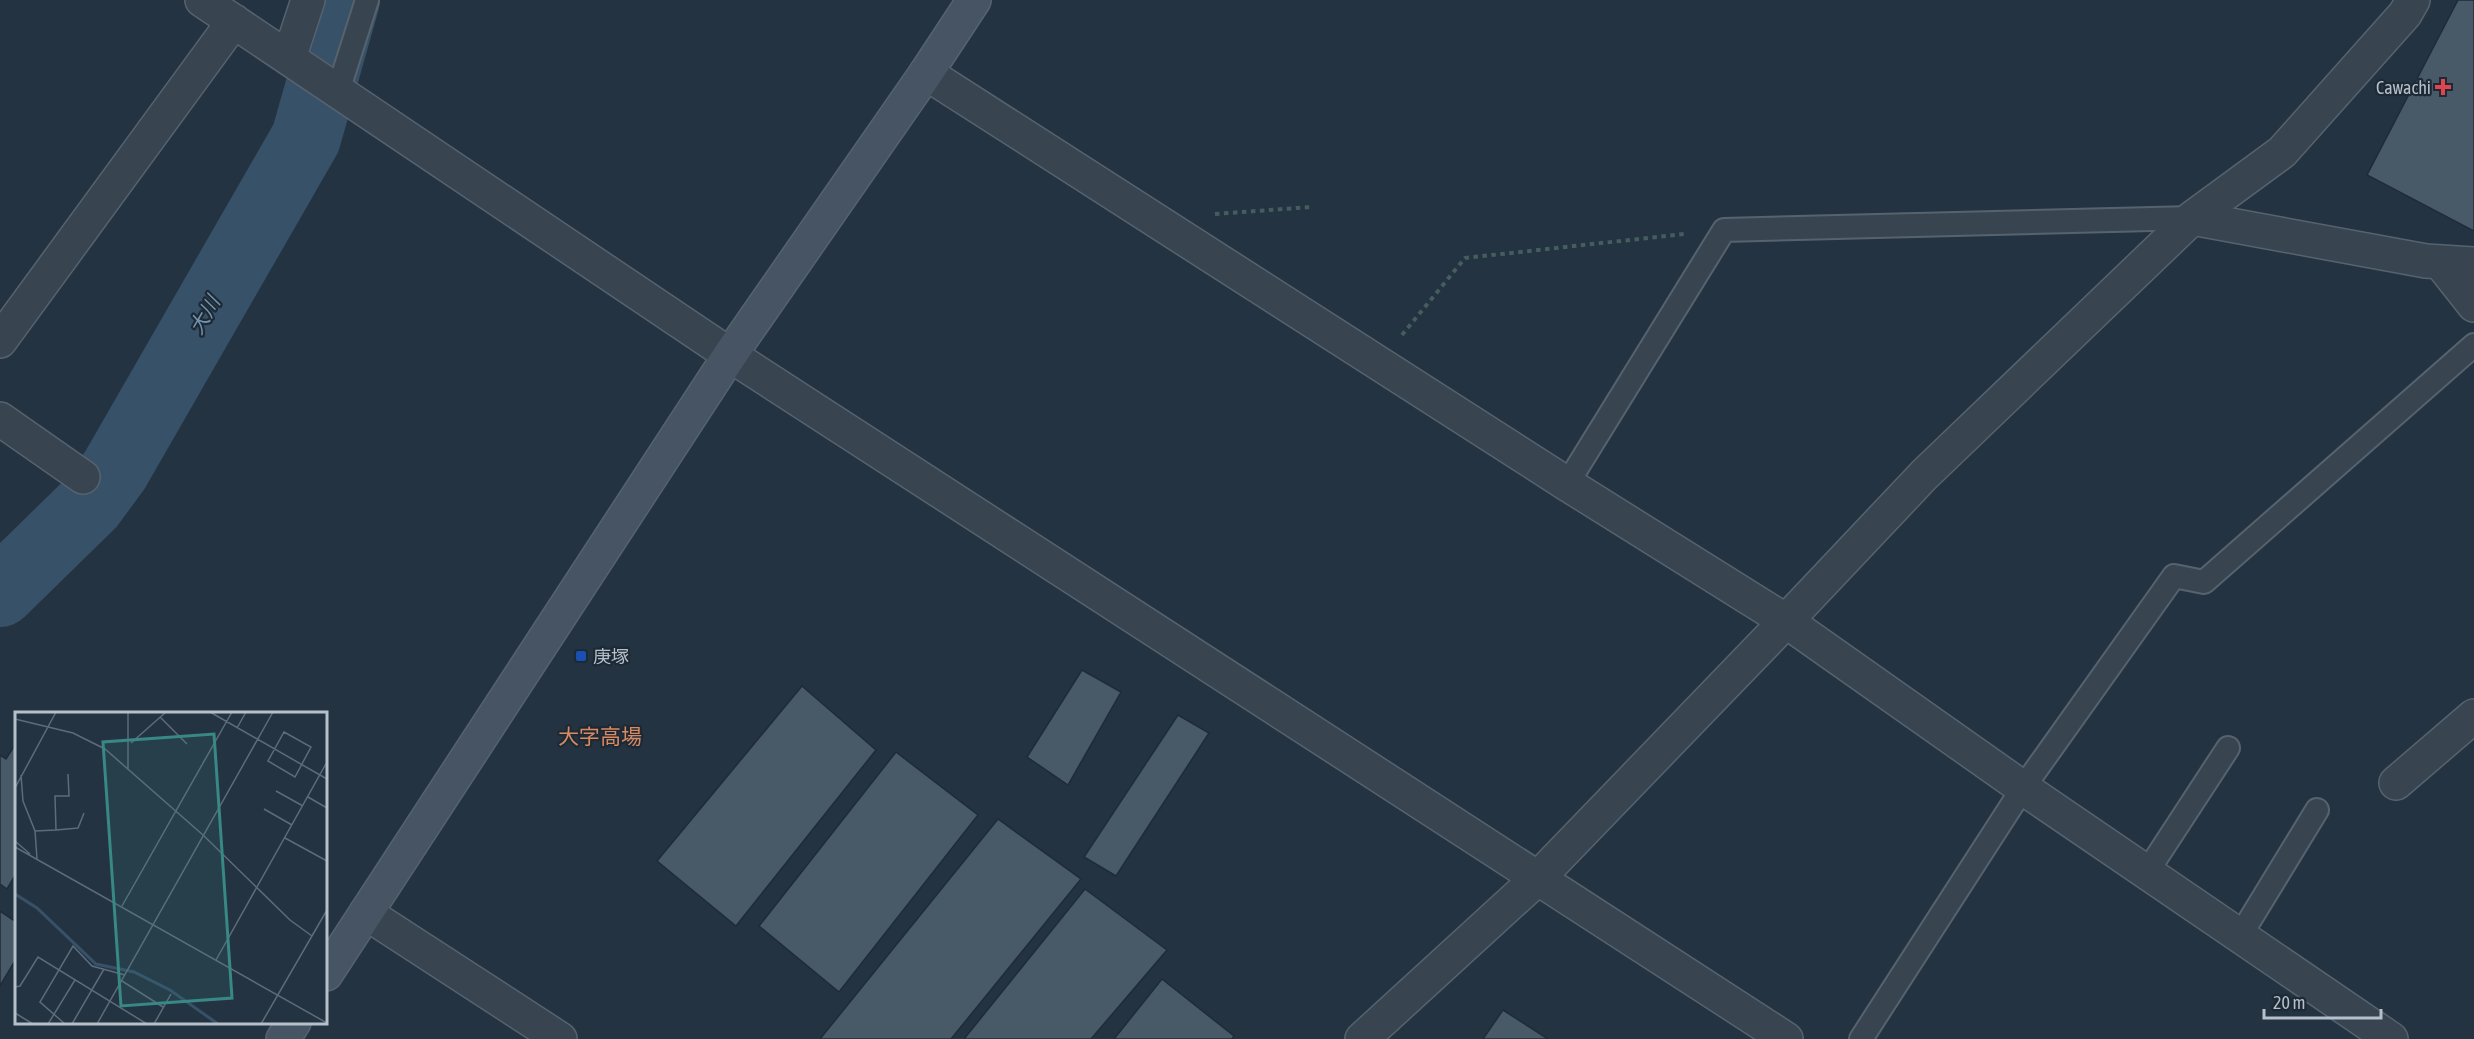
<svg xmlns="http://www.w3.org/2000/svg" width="2474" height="1039" font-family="'Asap Condensed','Noto Sans JP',sans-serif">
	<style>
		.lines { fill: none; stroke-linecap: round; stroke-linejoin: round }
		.river { stroke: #375168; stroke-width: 70 }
		.building { fill: #485967; stroke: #1f2c38; stroke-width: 1.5 }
		.lane-casing { stroke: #56636e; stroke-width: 26 }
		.street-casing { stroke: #56636e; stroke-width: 36 }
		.secondary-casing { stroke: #56636e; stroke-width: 36 }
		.path { stroke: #445d5e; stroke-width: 4; stroke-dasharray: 4.5 4.5; stroke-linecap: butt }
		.lane { stroke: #384550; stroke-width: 22 }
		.street { stroke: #384550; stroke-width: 33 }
		.secondary { stroke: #465464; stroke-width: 33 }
		.health-dot { fill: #e0444e; stroke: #1d2a36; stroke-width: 2 }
		.transit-dot { fill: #1a4fb4; stroke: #1d2a36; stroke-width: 2 }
		.labels { text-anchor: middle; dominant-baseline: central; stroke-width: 4.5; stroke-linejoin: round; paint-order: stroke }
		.poi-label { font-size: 18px; fill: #b5c0cb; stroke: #1d2a36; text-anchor: end }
		.water-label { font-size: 20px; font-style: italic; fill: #7494af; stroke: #1d2a36 }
		.quarter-label { font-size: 21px; fill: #d98a61; stroke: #1d2a36 }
		.inset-river { fill: none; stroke: #375168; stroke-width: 3 }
		.inset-road { fill: none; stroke: #5e6b78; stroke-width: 1.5 }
		.view { fill: #388885; fill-opacity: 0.15; stroke: #388885; stroke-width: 3 }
		.inset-edge { fill: none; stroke: #b5c0cb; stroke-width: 3 }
	</style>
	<rect width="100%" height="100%" fill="#243341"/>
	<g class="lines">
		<!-- river -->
		<path class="river" d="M0,592L90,504L115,470L306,138L345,0"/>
	</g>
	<!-- building -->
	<path class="building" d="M2458,0H2474V231L2367,175Z
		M1082,670L1121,692L1068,785L1027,757Z
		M802,686L876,750L736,926L657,861Z
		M1178,715L1209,733L1116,876L1084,857Z
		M16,743V874L7,889L0,884V755L6,759Z
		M896,752L978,815L839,992L759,926Z
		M998,819L1081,879L951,1039H820Z
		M1085,889L1167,950L1091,1039H964Z
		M0,911L16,922V959L0,986Z
		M1162,979L1234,1036L1232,1039H1114Z
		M1503,1010L1548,1039H1483Z"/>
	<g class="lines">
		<defs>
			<path id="lane" d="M338,91L367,0
				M1567,484L1724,230L2192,218
				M2147,872L2228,748
				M2240,936L2317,810
				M1861,1039L2023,788L2174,576L2204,582L2474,345"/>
			<path id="street" d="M202,0L730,355L1786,1039
				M289,58L308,0
				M926,73L1567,484L1786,621L2023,788L2391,1039
				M2192,218L2426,261L2474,264
				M2440,262L2474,305
				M0,341L234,21
				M0,419L83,477
				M2396,783L2474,716
				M366,913L560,1039
				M1362,1039L1538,878L1786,621L1924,475L2192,218L2282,152L2405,14L2413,0"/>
			<path id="secondary" d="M326,974L730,355L926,73L974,0
				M283,1039L294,1022"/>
		</defs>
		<!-- lane casing -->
		<use href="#lane" class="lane-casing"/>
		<!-- street casing -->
		<use href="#street" class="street-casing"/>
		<!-- secondary casing -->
		<use href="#secondary" class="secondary-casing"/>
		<!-- path -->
		<path class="path" d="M1215,214L1311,207
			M1402,335L1465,258L1684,234"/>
		<!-- lane -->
		<use href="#lane" class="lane"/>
		<!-- street -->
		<use href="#street" class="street"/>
		<!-- secondary -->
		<use href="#secondary" class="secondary"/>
	</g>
	<!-- markers -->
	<path class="health-dot" d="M2440 78h6v6h6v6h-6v6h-6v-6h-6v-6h6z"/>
	<rect class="transit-dot" x="575" y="650" width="12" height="12" rx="3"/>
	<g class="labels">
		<!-- poi labels -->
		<g class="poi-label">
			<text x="2431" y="87">Cawachi</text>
			<text x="593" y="656" text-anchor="start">庚塚</text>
		</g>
		<!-- water labels -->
		<g class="water-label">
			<text transform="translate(204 315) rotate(-60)">大川</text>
		</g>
		<!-- quarter labels -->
		<g class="quarter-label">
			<text x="600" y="736">大字高場</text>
		</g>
	</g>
	<!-- overview -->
	<g transform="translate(15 712)">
		<rect width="312" height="312" fill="#243341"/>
		<path class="inset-river" d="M0,182L22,196L81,252L119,260L155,278L203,312"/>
		<path class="inset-road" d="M113,0V58M195,0L312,67M145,5L172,32M0,7L58,21L90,37L188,123L275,208L297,224M222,16L231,0M269,20L296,35L280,65L253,49ZM116,31L151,0M6,63L8,89L20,119L22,147M0,76L41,0M261,79L288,94M293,85L312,96M249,97L277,113M41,118L63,116L69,101M20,119L41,118L40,84H54L53,62M270,126L312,149M0,129L15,142M0,135L312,311M107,194L217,0M201,248L312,50M107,269L148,295M0,275L5,274L23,245L132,312M0,301L18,312M33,312L60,268M50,312L25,290L58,234L77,254L110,263M57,312L89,257M82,312L258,0M139,312L156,282M246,312L312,198"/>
		<path class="view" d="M199,22L217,286L106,294L88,30Z"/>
		<rect width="312" height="312" class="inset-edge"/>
	</g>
	<!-- scale -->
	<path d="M2264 1009v9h117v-9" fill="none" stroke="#b5c0cb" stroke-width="3"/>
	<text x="2273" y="1009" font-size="18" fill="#b5c0cb" stroke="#1d2a36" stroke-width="4.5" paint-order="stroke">20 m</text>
</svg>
